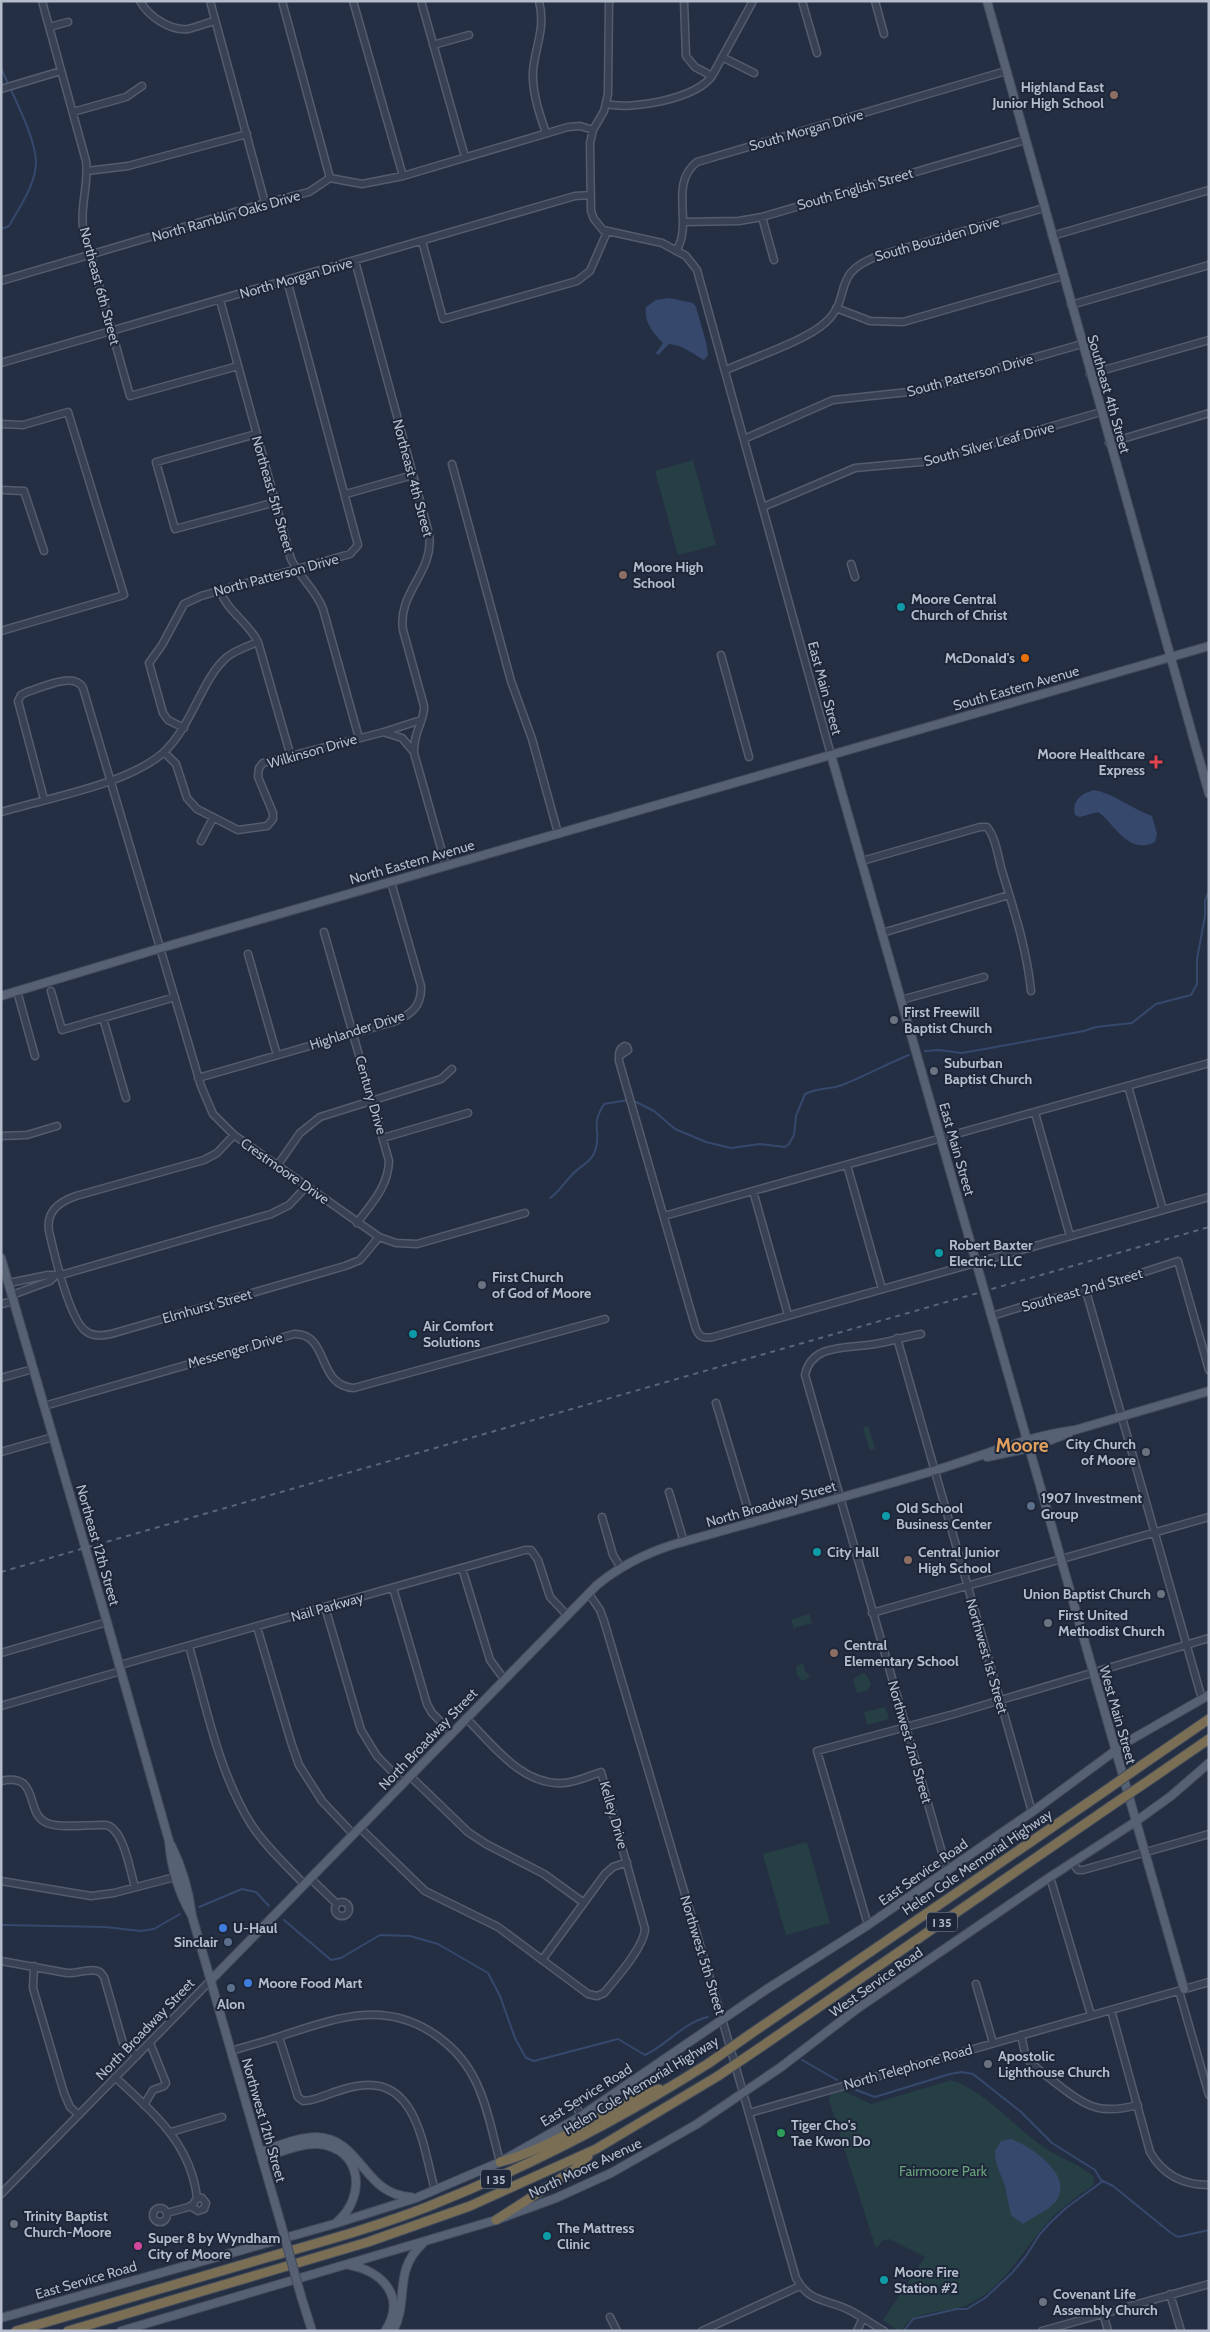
<svg xmlns="http://www.w3.org/2000/svg" width="1210" height="2332" font-family="Cabin,sans-serif">
	<style>
		.green { fill: #263f45 }
		.water { fill: #36496d }
		.lines { fill: none; stroke-linecap: round; stroke-linejoin: round }
		.stream { stroke: #36496d; stroke-width: 2 }
		.minor-casing { stroke: #535d6e; stroke-width: 9 }
		.major-casing { stroke: #424b5d; stroke-width: 10 }
		.highway-casing { stroke: #404a5b; stroke-width: 11 }
		.minor { stroke: #384254; stroke-width: 6 }
		.major { stroke: #566174; stroke-width: 8 }
		.highway { stroke: #7a6e54; stroke-width: 9 }
		.rail { stroke: #5a657b; stroke-width: 2; stroke-dasharray: 5 5; stroke-linecap: butt }
		.major-bridge-casing { stroke: #424b5d; stroke-width: 10; stroke-linecap: butt }
		.highway-bridge-casing { stroke: #404a5b; stroke-width: 11; stroke-linecap: butt }
		.major-bridge { stroke: #566174; stroke-width: 8 }
		.highway-bridge { stroke: #7a6e54; stroke-width: 9 }
		.education-dot { fill: #8d6e63; stroke: #1d2739; stroke-width: 2 }
		.culture-dot { fill: #0f9aa8; stroke: #1d2739; stroke-width: 2 }
		.food-dot { fill: #e8710a; stroke: #1d2739; stroke-width: 2 }
		.health-dot { fill: #e0444e; stroke: #1d2739; stroke-width: 2 }
		.worship-dot { fill: #6b7280; stroke: #1d2739; stroke-width: 2 }
		.service-dot { fill: #5c6f8a; stroke: #1d2739; stroke-width: 2 }
		.shop-dot { fill: #3f7fe0; stroke: #1d2739; stroke-width: 2 }
		.leisure-dot { fill: #2e9e5b; stroke: #1d2739; stroke-width: 2 }
		.hotel-dot { fill: #d1479c; stroke: #1d2739; stroke-width: 2 }
		.labels { text-anchor: middle; dominant-baseline: central; stroke-width: 4; stroke-linejoin: round; paint-order: stroke }
		.shield { fill: #1d2739; stroke: #8790a1; stroke-width: 1 }
		.shield-label { font-size: 12px; font-weight: bold; fill: #b5bdcd }
		.poi-label { font-size: 14px; font-weight: bold; fill: #b5bdcd; stroke: #1d2739; text-anchor: start }
		.street-label { font-size: 14px; fill: #b5bdcd; stroke: #1d2739 }
		.park-label { font-size: 14px; fill: #6aa17a; stroke: #1d2739 }
		.district-label { font-size: 19px; font-weight: bold; fill: #e19f5d; stroke: #1d2739 }
	</style>
	<rect width="100%" height="100%" fill="#242f44"/>
	<!-- green -->
	<path class="green" d="M693,460L716,545L678,555L655,471Z
		M868,1426L875,1449L870,1450L863,1428Z
		M809,1614L812,1623L794,1628L791,1620Z
		M803,1663L805,1671L810,1677L802,1681L797,1675L796,1667Z
		M864,1673L868,1677L871,1684L868,1690L857,1693L853,1679Z
		M885,1707L889,1719L867,1725L864,1712Z
		M807,1842L830,1923L786,1935L763,1854Z
		M952,2080C991,2095 1014,2128 1048,2150C1064,2160 1081,2165 1094,2177L1093,2185C1075,2198 1055,2212 1041,2230C1020,2255 1003,2286 973,2302C949,2316 918,2305 901,2331H898L883,2320L925,2257L889,2239L882,2241L876,2249L829,2100L830,2095L843,2091L871,2104Z"/>
	<!-- water -->
	<path class="water" d="M669,298L693,303L696,307L706,342L708,355L704,360C693,354 683,345 669,344L658,355L656,353L663,343C653,333 644,322 646,307L656,300Z
		M1094,790C1115,794 1132,809 1152,816L1157,834L1155,842C1127,856 1114,822 1098,812L1080,817L1075,815C1071,801 1082,793 1094,790Z
		M1011,2139C1030,2146 1071,2173 1058,2198C1052,2209 1033,2217 1023,2224L1011,2215L1005,2186L996,2163L995,2151L1001,2141Z"/>
	<g class="lines">
		<!-- stream -->
		<path class="stream" d="M1,68C12,94 35,135 36,162C36,184 19,208 9,226L1,229
			M925,1051L939,1050L962,1053L1084,1031L1096,1027L1132,1023L1156,1004L1191,995L1197,984V959L1205,916V901L1209,891
			M632,1100L654,1111L675,1129L706,1142L731,1148L760,1144L785,1147L789,1144L794,1135L796,1116L805,1094C819,1087 829,1090 842,1085C866,1076 886,1064 909,1055
			M550,1198C560,1191 563,1184 571,1176C579,1166 593,1162 596,1148C601,1128 590,1127 604,1104L628,1100
			M199,1907L242,1889L256,1892L269,1906
			M284,1920L331,1960L341,1958L380,1935L410,1936L438,1944L488,1973L500,1996L515,2038L522,2051L526,2058L534,2061L618,2039L645,2055C667,2045 684,2022 708,2017
			M1,1925L105,1927L140,1931L154,1929L180,1914
			M802,2060L837,2080
			M856,2090L875,2097L950,2074L962,2072L973,2074L1020,2111L1052,2143L1095,2170L1101,2180L1113,2186L1171,2233L1178,2237L1209,2230
			M904,2331L913,2319L957,2309H967L985,2298L1012,2273L1026,2256L1040,2234L1050,2223L1066,2208L1103,2181"/>
		<defs>
			<path id="minor" d="M42,1L86,161C89,184 80,205 83,228L130,396L238,366
				M140,1C148,16 170,31 188,29C197,27 206,23 215,21
				M210,1L265,203
				M282,1L330,178
				M353,1L403,176
				M421,1L465,157
				M539,1C546,29 535,46 533,71C532,92 539,113 546,133
				M609,1L608,94L604,111L593,130L590,143L591,211L594,219L603,230L662,243L686,256L697,270L831,755
				M684,1L686,56L695,67L712,76
				M802,1L817,53
				M875,1L884,34
				M49,27L68,22
				M433,45L469,35
				M722,57L754,73
				M1,89L61,71
				M606,104C633,110 695,99 712,76L753,1
				M73,112L126,97L142,86
				M87,171L128,166L247,134
				M762,217L774,260
				M683,222L739,221L762,217L1025,140
				M1052,236L1209,190
				M422,241L443,319L577,281L590,271L607,232
				M676,251C694,224 668,184 697,162L1006,71
				M355,261L429,534C435,572 397,592 403,630L424,706C425,721 413,731 414,753L446,866
				M1,281L265,203L309,192L330,178L362,184L403,176L568,127L580,126L593,130
				M220,300L291,559C300,578 316,590 323,609L359,738
				M1071,305L1209,265
				M836,308L870,321L903,322L1063,276
				M1,363L575,196L591,195
				M726,370C752,358 806,341 826,322C854,296 828,273 881,255L1044,208
				M1090,374L1209,340
				M1,424L23,425L68,412L124,595L1,631
				M256,434L156,462L175,529L276,502
				M744,439L833,400L918,391L1082,344
				M1109,443L1209,413
				M452,464L511,681L532,739L558,833
				M1,490L24,491L44,551
				M346,494L413,475
				M763,507L855,468L932,461L1101,412
				M851,564L855,577
				M220,591C228,612 248,622 258,642L291,757
				M721,655L749,757
				M184,728L168,720L163,713L149,663L162,645L184,604L201,596L350,554L358,545L287,280
				M386,733L402,738L414,752
				M164,752L176,764L187,798L197,809L238,830L267,826L273,819V813L258,777L259,768L263,763L384,732L421,720
				M44,799L18,701L21,695L27,692C41,688 74,671 83,688L201,1086L213,1114L234,1135L379,1237L396,1243L417,1244L525,1213
				M1,812C48,798 129,784 164,752C192,726 202,678 227,657C236,650 248,646 258,642
				M201,841L213,818
				M862,861L980,827H987C996,838 998,857 1002,871C1014,910 1027,950 1031,991
				M324,932L389,1161C388,1187 372,1203 357,1223
				M882,933L1009,895
				M248,954L277,1055
				M17,991L35,1056
				M51,991L62,1030L175,997
				M901,1000L984,977
				M103,1018L126,1098
				M619,1056L628,1050L627,1047L625,1046C618,1049 619,1054 619,1061L695,1326C698,1336 702,1339 713,1337L1209,1197
				M198,1078L393,1022C411,1015 422,1006 421,986L391,882
				M1128,1086L1163,1210
				M1035,1113L1070,1236
				M234,1135L217,1153L204,1160L76,1196C59,1202 46,1211 49,1231C54,1253 70,1322 87,1332C96,1338 108,1335 118,1332L345,1266L360,1260L379,1237
				M1,1136L27,1135L57,1126
				M383,1138L468,1113
				M847,1165L882,1289
				M277,1166L300,1133L320,1117L441,1079L452,1069
				M753,1191L788,1315
				M664,1216L1209,1063
				M9,1283L48,1275H61L271,1214L289,1205L307,1186
				M1086,1291L1202,1699
				M12,1295L50,1281L55,1276
				M1,1304L14,1301
				M992,1316L1037,1302L1086,1291L1178,1261L1209,1370
				M921,1334C903,1337 886,1343 868,1345C844,1348 811,1345 805,1375L947,1870
				M897,1338L1032,1812
				M1,1378L33,1369
				M716,1403L752,1523
				M44,1406L294,1334C330,1333 316,1386 354,1388L605,1319
				M1,1452L53,1437
				M669,1492L684,1542
				M602,1517L613,1555L621,1568
				M462,1568L490,1660L504,1679
				M393,1588L427,1704L432,1713L452,1733
				M589,1594L600,1610L604,1621L722,2019L796,2278C809,2303 827,2299 849,2310C861,2316 872,2324 884,2331
				M325,1607L361,1730L377,1756L403,1783
				M872,1613L1209,1517
				M257,1627L291,1742L299,1765L322,1801L353,1834
				M189,1646C206,1705 218,1771 251,1824C265,1846 286,1865 304,1884
				M1,1653L107,1622
				M120,1665L525,1550H531L538,1560L550,1597L567,1615
				M1,1706L121,1671
				M410,1776L468,1832L486,1844L544,1874L584,1903
				M1,1781C41,1772 24,1814 47,1823C60,1829 90,1824 106,1825C124,1829 130,1871 135,1887
				M360,1828L425,1891L498,1927L588,1994L597,1996L604,1993C616,1979 644,1947 645,1929L601,1772C589,1776 577,1782 564,1783C522,1786 493,1745 466,1718
				M1072,1862L1078,1870H1083L1209,1834
				M1050,1877L1091,2015
				M310,1878L337,1904
				M1,1881L91,1896L114,1893L175,1877
				M335 1909a7 7 0 1 1 14 0a7 7 0 1 1-14 0Z
				M868,1925L817,1751L954,1714L1209,1638
				M542,1960L605,1874L613,1867L627,1862
				M1,1961L67,1973C78,1974 90,1967 100,1972L104,1977L123,2043L137,2056
				M34,1966L33,1988L64,2093L70,2107L79,2115
				M976,1984L993,2043
				M1179,1991L1209,2095
				M1111,2010L1150,2152C1163,2175 1183,2185 1209,2185
				M1021,2035L1025,2053L1030,2062C1040,2071 1050,2079 1061,2087C1089,2109 1103,2114 1138,2105
				M279,2037L298,2097L303,2101L311,2100C329,2095 349,2085 368,2085C419,2084 424,2153 435,2190
				M231,2051C247,2046 263,2042 278,2037C334,2019 384,1998 437,2036C454,2048 467,2063 476,2082C488,2107 493,2136 500,2162
				M115,2077C153,2113 191,2143 197,2198L192,2206L167,2213
				M144,2105L153,2090L164,2086L166,2083L150,2043
				M577,2108L581,2116
				M749,2113L1209,1982
				M171,2132L222,2117
				M1,2194L211,1980
				M190,2206L198,2211L204,2209L206,2203L202,2198L197,2197
				M153 2215a7 7 0 1 1 14 0a7 7 0 1 1-14 0Z
				M1170,2294L1181,2331
				M1103,2313L1108,2331
				M610,2317L617,2331
				M702,2331L800,2286
				M857,2331L863,2318
				M1042,2331L1209,2284"/>
			<path id="major" d="M987,1L1209,794
				M831,755L1184,1989
				M1,996L161,948L1209,646
				M1,1258L107,1622L169,1841C171,1868 178,1892 192,1916
				M987,1457L1029,1448L1069,1433
				M171,1845C182,1867 189,1891 192,1916L281,2224
				M211,1980L597,1585C619,1567 644,1554 672,1545C760,1520 849,1496 936,1470C983,1456 1027,1436 1075,1430L1209,1391
				M260,2152C278,2146 298,2137 317,2137C362,2139 363,2195 411,2197
				M262,2158C279,2153 300,2143 318,2144C362,2148 367,2196 337,2222
				M349,2265C383,2271 407,2298 385,2331
				M301,2296L312,2331
				M1,2318L334,2224L416,2198L500,2162L581,2116L767,1989L868,1925L1032,1812L1127,1742L1209,1695
				M121,2331L496,2220L556,2198L611,2173L697,2124L781,2067L858,2008L1050,1877L1135,1822L1171,1796L1209,1763
				M393,2331C410,2299 392,2272 423,2243"/>
			<path id="highway" d="M1142,1765L1209,1719
				M1151,1779L1209,1739
				M749,2035L1102,1793
				M758,2049L1111,1806
				M500,2162C554,2148 605,2108 659,2089
				M496,2220L575,2169L588,2156
				M16,2331C98,2307 180,2283 262,2259C317,2243 373,2228 427,2207C526,2168 619,2120 709,2063
				M68,2331L368,2242L470,2206L596,2149L718,2076"/>
		</defs>
		<!-- minor casing -->
		<use href="#minor" class="minor-casing"/>
		<!-- major casing -->
		<use href="#major" class="major-casing"/>
		<!-- highway casing -->
		<use href="#highway" class="highway-casing"/>
		<!-- minor -->
		<use href="#minor" class="minor"/>
		<!-- major -->
		<use href="#major" class="major"/>
		<!-- highway -->
		<use href="#highway" class="highway"/>
		<!-- rail -->
		<path class="rail" d="M1,1572L1209,1227"/>
		<defs>
			<path id="major-bridge" d="M281,2224L301,2296"/>
			<path id="highway-bridge" d="M1102,1793L1142,1765
				M1111,1806L1151,1779
				M709,2063L749,2035
				M718,2076L758,2049"/>
		</defs>
		<!-- major-bridge casing -->
		<use href="#major-bridge" class="major-bridge-casing"/>
		<!-- highway-bridge casing -->
		<use href="#highway-bridge" class="highway-bridge-casing"/>
		<!-- major-bridge -->
		<use href="#major-bridge" class="major-bridge"/>
		<!-- highway-bridge -->
		<use href="#highway-bridge" class="highway-bridge"/>
	</g>
	<!-- markers -->
	<g class="education-dot">
		<circle cx="1114" cy="95" r="5"/>
		<circle cx="623" cy="575" r="5"/>
		<circle cx="908" cy="1560" r="5"/>
		<circle cx="834" cy="1653" r="5"/>
	</g>
	<g class="culture-dot">
		<circle cx="901" cy="607" r="5"/>
		<circle cx="939" cy="1253" r="5"/>
		<circle cx="413" cy="1334" r="5"/>
		<circle cx="886" cy="1516" r="5"/>
		<circle cx="817" cy="1552" r="5"/>
		<circle cx="547" cy="2236" r="5"/>
		<circle cx="884" cy="2280" r="5"/>
	</g>
	<circle class="food-dot" cx="1025" cy="658" r="5"/>
	<path class="health-dot" d="M1153.5 754.5h5v5h5v5h-5v5h-5v-5h-5v-5h5z"/>
	<g class="worship-dot">
		<circle cx="894" cy="1020" r="5"/>
		<circle cx="934" cy="1071" r="5"/>
		<circle cx="482" cy="1285" r="5"/>
		<circle cx="1146" cy="1452" r="5"/>
		<circle cx="1161" cy="1594" r="5"/>
		<circle cx="1048" cy="1623" r="5"/>
		<circle cx="988" cy="2064" r="5"/>
		<circle cx="14" cy="2224" r="5"/>
		<circle cx="1043" cy="2302" r="5"/>
	</g>
	<g class="service-dot">
		<circle cx="1031" cy="1506" r="5"/>
		<circle cx="228" cy="1942" r="5"/>
		<circle cx="231" cy="1988" r="5"/>
	</g>
	<g class="shop-dot">
		<circle cx="223" cy="1928" r="5"/>
		<circle cx="248" cy="1983" r="5"/>
	</g>
	<circle class="leisure-dot" cx="781" cy="2133" r="5"/>
	<circle class="hotel-dot" cx="138" cy="2246" r="5"/>
	<g class="labels">
		<!-- shield labels -->
		<g class="shield">
			<rect x="927" y="1912.5" width="30" height="19" rx="4"/>
			<rect x="481" y="2169.5" width="30" height="19" rx="4"/>
		</g>
		<g class="shield-label">
			<text x="942" y="1922">I 35</text>
			<text x="496" y="2179">I 35</text>
		</g>
		<!-- poi labels -->
		<g class="poi-label">
			<text x="1104" y="87" text-anchor="end">Highland East<tspan x="1104" dy="16">Junior High School</tspan></text>
			<text x="633" y="567">Moore High<tspan x="633" dy="16">School</tspan></text>
			<text x="911" y="599">Moore Central<tspan x="911" dy="16">Church of Christ</tspan></text>
			<text x="1015" y="658" text-anchor="end">McDonald's</text>
			<text x="1145" y="754" text-anchor="end">Moore Healthcare<tspan x="1145" dy="16">Express</tspan></text>
			<text x="904" y="1012">First Freewill<tspan x="904" dy="16">Baptist Church</tspan></text>
			<text x="944" y="1063">Suburban<tspan x="944" dy="16">Baptist Church</tspan></text>
			<text x="949" y="1245">Robert Baxter<tspan x="949" dy="16">Electric, LLC</tspan></text>
			<text x="492" y="1277">First Church<tspan x="492" dy="16">of God of Moore</tspan></text>
			<text x="423" y="1326">Air Comfort<tspan x="423" dy="16">Solutions</tspan></text>
			<text x="1136" y="1444" text-anchor="end">City Church<tspan x="1136" dy="16">of Moore</tspan></text>
			<text x="1041" y="1498">1907 Investment<tspan x="1041" dy="16">Group</tspan></text>
			<text x="896" y="1508">Old School<tspan x="896" dy="16">Business Center</tspan></text>
			<text x="827" y="1552">City Hall</text>
			<text x="918" y="1552">Central Junior<tspan x="918" dy="16">High School</tspan></text>
			<text x="1151" y="1594" text-anchor="end">Union Baptist Church</text>
			<text x="1058" y="1615">First United<tspan x="1058" dy="16">Methodist Church</tspan></text>
			<text x="844" y="1645">Central<tspan x="844" dy="16">Elementary School</tspan></text>
			<text x="233" y="1928">U-Haul</text>
			<text x="218" y="1942" text-anchor="end">Sinclair</text>
			<text x="258" y="1983">Moore Food Mart</text>
			<text x="231" y="2004" text-anchor="middle">Alon</text>
			<text x="998" y="2056">Apostolic<tspan x="998" dy="16">Lighthouse Church</tspan></text>
			<text x="791" y="2125">Tiger Cho's<tspan x="791" dy="16">Tae Kwon Do</tspan></text>
			<text x="24" y="2216">Trinity Baptist<tspan x="24" dy="16">Church-Moore</tspan></text>
			<text x="557" y="2228">The Mattress<tspan x="557" dy="16">Clinic</tspan></text>
			<text x="148" y="2238">Super 8 by Wyndham<tspan x="148" dy="16">City of Moore</tspan></text>
			<text x="894" y="2272">Moore Fire<tspan x="894" dy="16">Station #2</tspan></text>
			<text x="1053" y="2294">Covenant Life<tspan x="1053" dy="16">Assembly Church</tspan></text>
		</g>
		<!-- street labels -->
		<g class="street-label">
			<text transform="translate(806 130) rotate(-16)">South Morgan Drive</text>
			<text transform="translate(855 189) rotate(-16)">South English Street</text>
			<text transform="translate(226 216) rotate(-16)">North Ramblin Oaks Drive</text>
			<text transform="translate(937 239) rotate(-16)">South Bouziden Drive</text>
			<text transform="translate(296 278) rotate(-16)">North Morgan Drive</text>
			<text transform="translate(100 286) rotate(75)">Northeast 6th Street</text>
			<text transform="translate(970 375) rotate(-15)">South Patterson Drive</text>
			<text transform="translate(1109 394) rotate(74)">Southeast 4th Street</text>
			<text transform="translate(989 444) rotate(-15)">South Silver Leaf Drive</text>
			<text transform="translate(413 478) rotate(75)">Northeast 4th Street</text>
			<text transform="translate(273 494) rotate(74)">Northeast 5th Street</text>
			<text transform="translate(276 575) rotate(-15)">North Patterson Drive</text>
			<text transform="translate(825 688) rotate(75)">East Main Street</text>
			<text transform="translate(1016 688) rotate(-16)">South Eastern Avenue</text>
			<text transform="translate(312 751) rotate(-16)">Wilkinson Drive</text>
			<text transform="translate(412 862) rotate(-16)">North Eastern Avenue</text>
			<text transform="translate(357 1030) rotate(-18)">Highlander Drive</text>
			<text transform="translate(371 1095) rotate(74)">Century Drive</text>
			<text transform="translate(957 1149) rotate(74)">East Main Street</text>
			<text transform="translate(285 1171) rotate(35)">Crestmoore Drive</text>
			<text transform="translate(1082 1290) rotate(-16)">Southeast 2nd Street</text>
			<text transform="translate(207 1306) rotate(-16)">Elmhurst Street</text>
			<text transform="translate(235 1350) rotate(-16)">Messenger Drive</text>
			<text transform="translate(771 1504) rotate(-16)">North Broadway Street</text>
			<text transform="translate(98 1545) rotate(74)">Northeast 12th Street</text>
			<text transform="translate(327 1607) rotate(-16)">Nail Parkway</text>
			<text transform="translate(987 1656) rotate(74)">Northwest 1st Street</text>
			<text transform="translate(1118 1715) rotate(74)">West Main Street</text>
			<text transform="translate(428 1739) rotate(-46)">North Broadway Street</text>
			<text transform="translate(910 1742) rotate(74)">Northwest 2nd Street</text>
			<text transform="translate(614 1815) rotate(74)">Kelley Drive</text>
			<text transform="translate(977 1862) rotate(-34)">Helen Cole Memorial Highway</text>
			<text transform="translate(923 1872) rotate(-35)">East Service Road</text>
			<text transform="translate(703 1955) rotate(73)">Northwest 5th Street</text>
			<text transform="translate(876 1982) rotate(-35)">West Service Road</text>
			<text transform="translate(145 2029) rotate(-46)">North Broadway Street</text>
			<text transform="translate(908 2067) rotate(-16)">North Telephone Road</text>
			<text transform="translate(641 2085) rotate(-31)">Helen Cole Memorial Highway</text>
			<text transform="translate(586 2095) rotate(-32)">East Service Road</text>
			<text transform="translate(264 2120) rotate(74)">Northwest 12th Street</text>
			<text transform="translate(585 2168) rotate(-25)">North Moore Avenue</text>
			<text transform="translate(86 2280) rotate(-16)">East Service Road</text>
		</g>
		<!-- park labels -->
		<g class="park-label">
			<text x="943" y="2171">Fairmoore Park</text>
		</g>
		<!-- district labels -->
		<g class="district-label">
			<text x="1022" y="1445">Moore</text>
		</g>
	</g>
	<!-- border -->
	<rect width="1210" height="2332" fill="none" stroke="#b5bdcd" stroke-width="5"/>
</svg>
